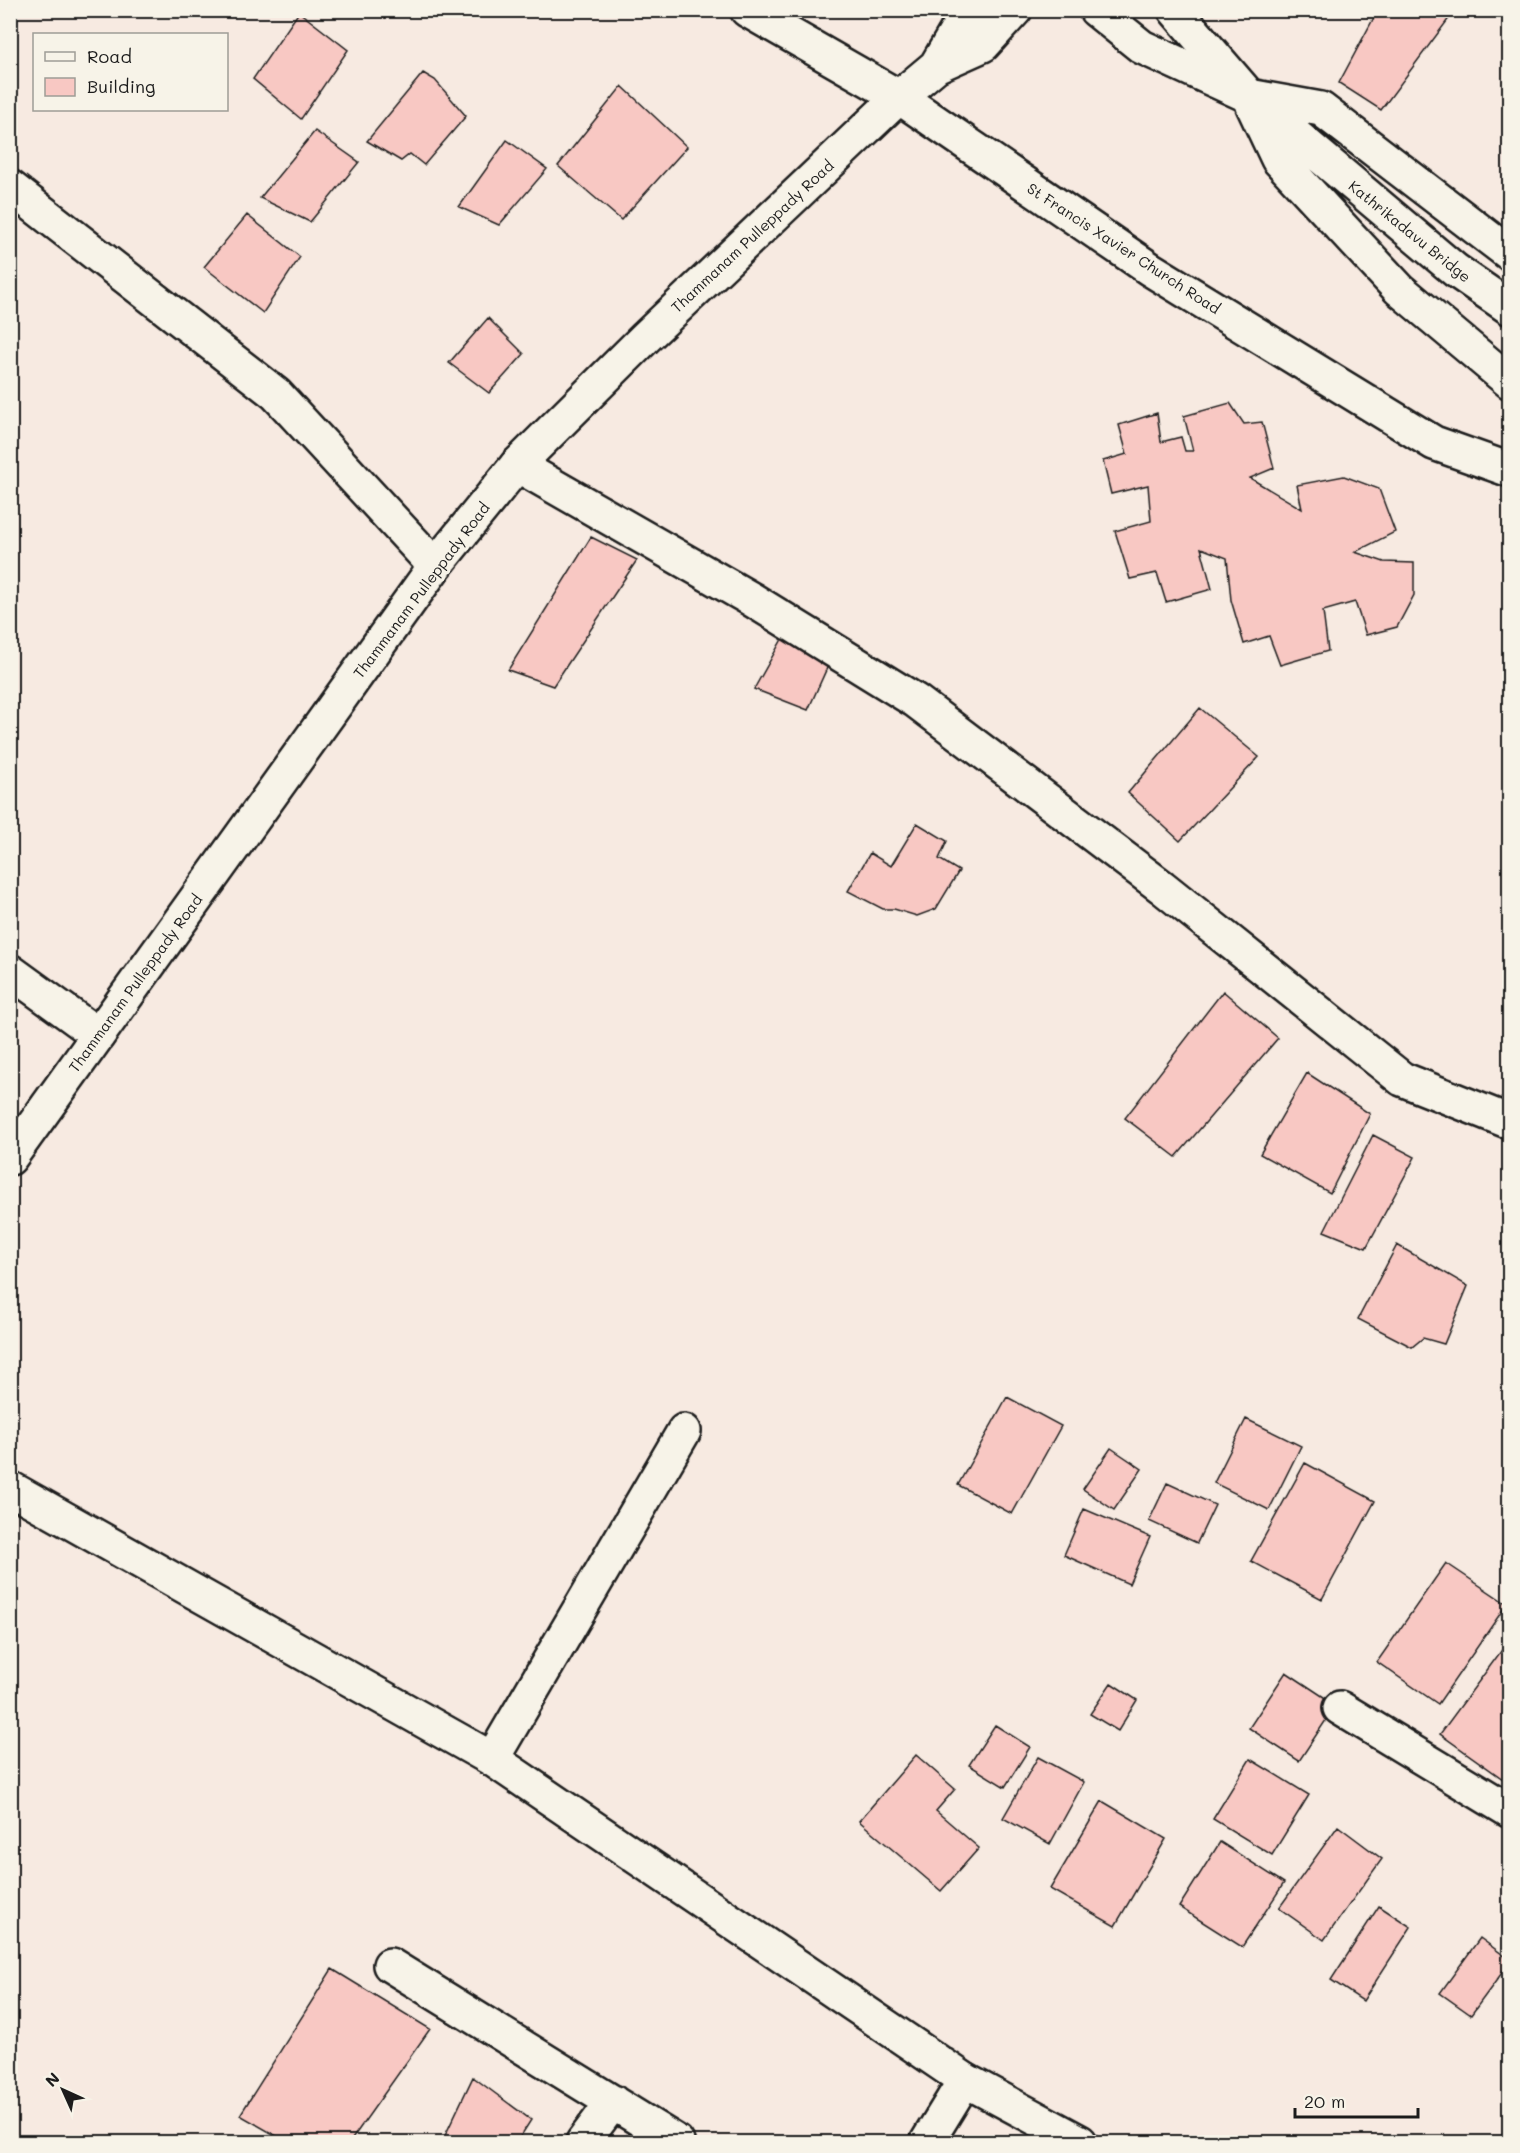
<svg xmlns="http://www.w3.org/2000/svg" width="1520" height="2153" font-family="Mali,sans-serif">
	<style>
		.building { fill: #f8c8c3; stroke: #1c1c1c; stroke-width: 1.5 }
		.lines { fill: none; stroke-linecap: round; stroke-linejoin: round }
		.street-casing { stroke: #1c1c1c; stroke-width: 38 }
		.secondary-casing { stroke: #1c1c1c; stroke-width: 38 }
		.street { stroke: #f7f3e8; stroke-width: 33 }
		.secondary { stroke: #f7f3e8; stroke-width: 33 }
		.labels { text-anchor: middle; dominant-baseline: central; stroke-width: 6; stroke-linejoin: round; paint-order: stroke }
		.street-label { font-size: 15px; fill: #1c1c1c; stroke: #f7f3e8 }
	</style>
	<rect width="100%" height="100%" fill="#f7eae1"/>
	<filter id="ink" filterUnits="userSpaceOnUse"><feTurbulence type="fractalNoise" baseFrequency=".0167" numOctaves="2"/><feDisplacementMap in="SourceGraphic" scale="12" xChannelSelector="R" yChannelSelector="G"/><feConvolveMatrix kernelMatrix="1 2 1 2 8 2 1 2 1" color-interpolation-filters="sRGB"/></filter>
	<g filter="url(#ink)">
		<!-- building -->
		<path class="building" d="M1378,10H1449L1453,13L1381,110L1339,83Z
			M299,12L348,50L301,119L253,79Z
			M423,73L435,80L466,116L424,165L410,154L401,161L367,141Z
			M622,86L687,147L621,220L558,166Z
			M315,131L359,162L310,222L260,198Z
			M507,140L547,169L499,225L459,207Z
			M247,215L300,257L263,313L204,267Z
			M488,318L524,354L489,393L449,363Z
			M1230,403L1244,424L1262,422L1274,468L1250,478L1302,509L1297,485L1344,476L1379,489L1395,532L1355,552L1384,562L1414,563V595L1397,627L1366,635L1355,602L1323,611L1328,651L1280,665L1269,636L1244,644L1231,600L1227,558L1201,548L1212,589L1166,602L1157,573L1130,579L1115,531L1151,521L1148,485L1111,494L1103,461L1127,454L1119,425L1157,413L1161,442L1181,437L1185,451H1193L1184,416Z
			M591,537L637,560L553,686L508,670Z
			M785,634L831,659L808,710L754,689Z
			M1200,708L1259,757L1180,841L1128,793Z
			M917,823L947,841L939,859L959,871L936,909L917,916L894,909H883L848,891L870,853L891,866Z
			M1223,991L1278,1038L1176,1157L1125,1118Z
			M1307,1073L1370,1114L1330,1193L1260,1154Z
			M1373,1135L1415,1157L1366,1248L1324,1231Z
			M1397,1245L1468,1286L1444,1344L1423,1338L1412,1347L1358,1319Z
			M1007,1397L1061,1426L1012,1514L958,1485Z
			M1246,1419L1301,1446L1269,1510L1214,1483Z
			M1111,1448L1142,1469L1114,1510L1083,1489Z
			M1305,1463L1375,1501L1322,1599L1251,1561Z
			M1167,1483L1215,1505L1197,1543L1149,1521Z
			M1084,1509L1150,1537L1129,1584L1064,1555Z
			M1446,1563L1507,1604L1438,1704L1377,1662Z
			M1510,1639V1784L1440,1734Z
			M1286,1672L1336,1705L1299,1761L1249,1728Z
			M1111,1683L1137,1700L1118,1731L1090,1714Z
			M995,1725L1030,1747L1005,1787L969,1765Z
			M916,1755L955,1789L936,1811L979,1848L941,1891L859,1821Z
			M1038,1757L1084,1782L1050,1844L1003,1818Z
			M1250,1759L1309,1795L1272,1855L1213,1819Z
			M1102,1801L1166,1839L1115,1926L1050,1889Z
			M1338,1826L1382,1859L1324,1940L1279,1908Z
			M1220,1842L1284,1883L1242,1947L1179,1907Z
			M1379,1906L1411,1927L1363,2001L1331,1980Z
			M1480,1938L1510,1960V1962L1471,2015L1440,1993Z
			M332,1969L430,2029L350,2142H287L240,2115Z
			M473,2077L531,2120L517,2142H442Z"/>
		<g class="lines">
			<defs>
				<path id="street" d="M10,187L276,394L435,566
					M517,465L751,599L916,701L1162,887L1402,1079L1510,1122
					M10,971L98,1035
					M1340,1708L1510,1811
					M492,1759L684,1431
					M390,1965L677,2142
					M583,2142L613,2102
					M927,2142L965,2080"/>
				<path id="secondary" d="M747,10L899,97L1150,269L1434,443L1510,470
					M1096,10L1142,47L1249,96L1321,109L1510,254
					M1175,10L1249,96L1455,270L1510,308
					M936,66L960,25L971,10
					M1253,106L1278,159L1399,289L1510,382
					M10,1158L435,566L517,465L645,338L899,97L936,66L983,45L1015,10
					M10,1488L492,1759L965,2080L1080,2142"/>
			</defs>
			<!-- street casing -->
			<use href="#street" class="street-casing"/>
			<!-- secondary casing -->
			<use href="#secondary" class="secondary-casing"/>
			<!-- street -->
			<use href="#street" class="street"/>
			<!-- secondary -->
			<use href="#secondary" class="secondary"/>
		</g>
	</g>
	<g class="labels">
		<!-- street labels -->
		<g class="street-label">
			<text transform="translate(1410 231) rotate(39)">Kathrikadavu Bridge</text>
			<text transform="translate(752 236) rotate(-43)">Thammanam Pulleppady Road</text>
			<text transform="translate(1124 248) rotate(33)">St Francis Xavier Church Road</text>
			<text transform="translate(421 590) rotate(-53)">Thammanam Pulleppady Road</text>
			<text transform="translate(135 983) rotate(-54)">Thammanam Pulleppady Road</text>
		</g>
	</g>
	<!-- margin -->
	<rect width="1520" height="2153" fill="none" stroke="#f7f3e8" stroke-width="36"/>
	<rect x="18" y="18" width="1484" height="2117" fill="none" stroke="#1c1c1c" stroke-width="2" filter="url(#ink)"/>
	<!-- legend -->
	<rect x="33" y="33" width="195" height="78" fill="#f7f3e8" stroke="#9f9d96" stroke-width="1.5"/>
	<rect x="45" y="52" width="30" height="9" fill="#f7f3e8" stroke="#9f9d96" stroke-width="1.5"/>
	<text x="87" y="63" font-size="18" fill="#1c1c1c">Road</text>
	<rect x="45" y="78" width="30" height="18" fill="#f8c8c3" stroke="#9f9d96" stroke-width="1.5"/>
	<text x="87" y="93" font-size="18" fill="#1c1c1c">Building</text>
	<!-- north arrow -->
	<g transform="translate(63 2090) rotate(315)" stroke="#f7f3e8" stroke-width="4.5" paint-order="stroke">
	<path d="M0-4.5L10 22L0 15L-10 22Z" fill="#1c1c1c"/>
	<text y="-9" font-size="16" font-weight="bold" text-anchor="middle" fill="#1c1c1c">N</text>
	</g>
	<!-- scale -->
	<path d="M1295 2108v9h123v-9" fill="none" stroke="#1c1c1c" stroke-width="3"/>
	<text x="1304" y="2108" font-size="18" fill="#1c1c1c" stroke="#f7f3e8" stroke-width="4.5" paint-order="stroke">20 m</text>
</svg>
